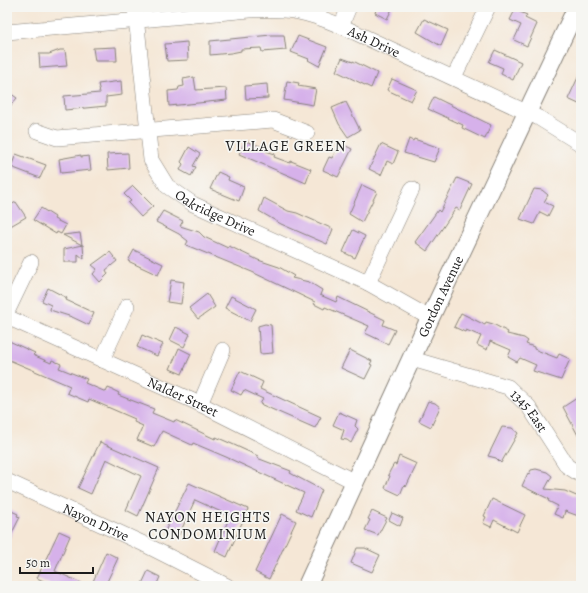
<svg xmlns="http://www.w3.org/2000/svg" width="588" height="593" font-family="Alegreya,serif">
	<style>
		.building { fill: #d6b1ea }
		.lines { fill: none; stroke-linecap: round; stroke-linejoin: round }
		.minor-casing { stroke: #888279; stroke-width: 16 }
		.major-casing { stroke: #888279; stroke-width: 20 }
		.minor { stroke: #fff; stroke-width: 15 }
		.major { stroke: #fff; stroke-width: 18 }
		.labels { text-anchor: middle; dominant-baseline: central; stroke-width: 3.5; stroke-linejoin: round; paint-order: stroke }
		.street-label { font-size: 14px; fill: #1c1c1c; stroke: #f6f6f2 }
		.neighbourhood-label { font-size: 15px; letter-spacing: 1px; fill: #1c1c1c; stroke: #f6f6f2 }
	</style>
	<rect width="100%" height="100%" fill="#f6f6f2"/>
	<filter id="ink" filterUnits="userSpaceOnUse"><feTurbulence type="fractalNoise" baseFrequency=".025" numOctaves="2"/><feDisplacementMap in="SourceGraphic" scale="8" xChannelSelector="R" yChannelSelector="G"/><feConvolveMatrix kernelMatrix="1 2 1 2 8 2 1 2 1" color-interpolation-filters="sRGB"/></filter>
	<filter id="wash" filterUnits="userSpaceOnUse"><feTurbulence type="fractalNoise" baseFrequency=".012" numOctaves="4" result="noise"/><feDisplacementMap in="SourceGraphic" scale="16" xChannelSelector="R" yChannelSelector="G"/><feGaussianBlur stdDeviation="0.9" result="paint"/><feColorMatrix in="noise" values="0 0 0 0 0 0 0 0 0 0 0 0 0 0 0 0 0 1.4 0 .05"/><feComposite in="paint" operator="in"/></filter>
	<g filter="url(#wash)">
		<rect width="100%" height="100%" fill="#f5e7d6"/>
		<g id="blocks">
			<!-- building -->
			<path class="building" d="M377,7H393L387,19L375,13Z
				M515,10L527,15L525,18L537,24L527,46L514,40L521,25L510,20Z
				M424,19L448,30L441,46L417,32Z
				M271,35H284L286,50L262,52L261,48L241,49V51L231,53L210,55V41Z
				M298,36L327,47L319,66L308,60L309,59L291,52Z
				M187,42L188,60L167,61L165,44Z
				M116,47L117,61H95L93,48Z
				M60,50H65L67,66L40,68L39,54H49Z
				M495,50L521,62L513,80L501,74L503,68L489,62Z
				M342,58L353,62V61L377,73L371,88L336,71Z
				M581,71V105L568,99Z
				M194,77L196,90L226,88L227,100L169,106L168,91L178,90L179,87L184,86L183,79Z
				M392,79L417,90L411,101L387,90Z
				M121,81L122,95L106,97V106L65,110L64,96L100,93L98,84Z
				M287,81L299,83L298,86L316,89L313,105L284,100Z
				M267,84L268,98L246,99L245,86Z
				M7,91L17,98L7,110Z
				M434,97L491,125L485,139L462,128L463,125L428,109Z
				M346,102L360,130L348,137L339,124L332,108Z
				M409,139L413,141L414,139L440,148L434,162L404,153Z
				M245,141L266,148V151L275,154L274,157L290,163L291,161L311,169L306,183L239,154Z
				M340,143L352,149L338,177L323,170L329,157L332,158Z
				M381,144L398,152L393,164L387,161L381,175L369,169Z
				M189,147L200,154L193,166L196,167L191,176L180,170L183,164L181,162Z
				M128,153L129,168L108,170L107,154Z
				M16,154L46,165L40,178L11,167Z
				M81,155V157L89,156L91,170L61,173L59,159Z
				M218,172L229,177L228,180L244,187L239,201L210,189Z
				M457,178L472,184L460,210L456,208L427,251L415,242L438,210L440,212Z
				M362,185L377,192L362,222L349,214Z
				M133,186L153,206L141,217L128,203L131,201L124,194Z
				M534,189L542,190L548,195L544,202L553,206L548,216L540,212L534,224L520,219Z
				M264,198L288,211L297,213L333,229L327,244L281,224L259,211Z
				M16,202L26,217L7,228V207Z
				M41,208L55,217L54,219L66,225L61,234L57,232L56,234L33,220Z
				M163,211L183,221L180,226L199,232L204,237L228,248L229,246L258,260L279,267L294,276L292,278L309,282L322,290L320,295L336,302L338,297L385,320L383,325L395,330L388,344L365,333L369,326L325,307L324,309L314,304L315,302L252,272L186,245L188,241L179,234L156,222Z
				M353,230L365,236L355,258L343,252Z
				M80,233L82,245L63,235Z
				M83,245L84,259L78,254V262H64V249Z
				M134,250L163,264L158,275L128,261Z
				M110,252L117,261L106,270L108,274L100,282L93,274L97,269L92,265Z
				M171,280L184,282L181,304L167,302Z
				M48,288L67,298L66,300L94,313L89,325L72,317L50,310L51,305L42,301Z
				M207,294L215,307L198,319L189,308Z
				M231,296L256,309L250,321L225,308Z
				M461,313L485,325L486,322L493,324L508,332L507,334L524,338L528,341L526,344L534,347V349L557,358L559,354L570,359L561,380L533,371L536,365L520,358L517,362L508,357L511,350L490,341L487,350L477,345L481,336L466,330L465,332L454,327Z
				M265,324L271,325L273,353L260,354L258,326Z
				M176,327L190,334L184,347L170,340Z
				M142,335L163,344L157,356L137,347Z
				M7,340L35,353L33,355L51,363L52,360L61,364L59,368L87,379L85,383L106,392L108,388L113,390L119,393L118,395L154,409L152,413L174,422L175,420L215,439L216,437L232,444L258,456L257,458L291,471L290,473L322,490L311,517L296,510L304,493L226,457L193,443L192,445L162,431L154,447L137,440L143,426L134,422L135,419L89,399L88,402L67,393L70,386L7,359Z
				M179,348L191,354L182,374L170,369Z
				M350,350L372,361L370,364L372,365L365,379L341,368Z
				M240,371L263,382L260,389L321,417L315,428L260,404L263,399L244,390L241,395L231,390Z
				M577,398L581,403V441L563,407Z
				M428,401L435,403L440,407L431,427L419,421Z
				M339,412L357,420L355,426L358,429L351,443L347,440L341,439L344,430L333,425Z
				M502,427L512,428L518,433L501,463L496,458L488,456Z
				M100,442L159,468L138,516L126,510L141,476L106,459L91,494L78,488Z
				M399,456L417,464L406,487L404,485L400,495L385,488L390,476L388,475L391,469L394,464L396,465Z
				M536,469L547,472L552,476L545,489L565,491L581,498V517L565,511L563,518L554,514L558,506L548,501L549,499L522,486L528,473L529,474L531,470Z
				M189,483L248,509L227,557L215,551L230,516L195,500L179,535L166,529Z
				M492,499L525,515L517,532L494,520L491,527L483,523L486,517L484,516Z
				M7,509L18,514L17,516L20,517L7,543Z
				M372,511L387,518L378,535L365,530L370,520L368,519Z
				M392,513L403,518L400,526L389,520Z
				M282,514L296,521L269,579L255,572Z
				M59,531L70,536L55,571L88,586H54L37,578Z
				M357,548H365L380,555L372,572L351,563Z
				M106,552L118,558L105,586H91Z
				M148,571L160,577L156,586H141Z"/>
		</g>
	</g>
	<g filter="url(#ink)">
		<use href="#blocks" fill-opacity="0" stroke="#888279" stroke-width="1"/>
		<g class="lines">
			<defs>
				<g id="minor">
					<path id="s1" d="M135,7L151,160L167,186L193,204L368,283L430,318"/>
					<path d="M341,26L349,7"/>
					<path id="s2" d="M7,32L250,10C289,8 305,11 341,26L539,118L581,144"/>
					<path d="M454,77L488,7"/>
					<path d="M37,131L57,138L273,120L307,133"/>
					<path d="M368,283L412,189"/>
					<path d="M7,312L31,262"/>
					<path id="s3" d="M7,317L200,404L355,482"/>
					<path id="s4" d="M412,359L508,387L529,407L567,466L581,475"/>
					<path d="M102,360L127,306"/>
					<path d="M200,404L223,350"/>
					<path id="s5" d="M7,481L144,544L227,586"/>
				</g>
				<g id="major">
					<path id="s6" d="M307,586L430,318L577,7"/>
				</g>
			</defs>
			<!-- minor casing -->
			<use href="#minor" class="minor-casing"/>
			<!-- major casing -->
			<use href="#major" class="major-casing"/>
			<!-- minor -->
			<use href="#minor" class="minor"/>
			<!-- major -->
			<use href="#major" class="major"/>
		</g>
	</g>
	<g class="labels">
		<!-- street labels -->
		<g class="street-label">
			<text stroke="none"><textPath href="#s2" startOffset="374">Ash Drive</textPath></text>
			<text stroke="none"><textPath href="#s1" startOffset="240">Oakridge Drive</textPath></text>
			<text stroke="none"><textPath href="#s6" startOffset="319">Gordon Avenue</textPath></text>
			<text stroke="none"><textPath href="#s3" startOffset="193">Nalder Street</textPath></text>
			<text stroke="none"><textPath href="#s4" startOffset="132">1345 East</textPath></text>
			<text stroke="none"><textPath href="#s5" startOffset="98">Nayon Drive</textPath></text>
		</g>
		<!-- neighbourhood labels -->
		<g class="neighbourhood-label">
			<text x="286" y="146">VILLAGE GREEN</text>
			<text x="208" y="517">NAYON HEIGHTS<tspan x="208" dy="17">CONDOMINIUM</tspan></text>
		</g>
	</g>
	<!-- margin -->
	<rect width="588" height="593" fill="none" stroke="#f6f6f2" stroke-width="24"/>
	<!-- scale -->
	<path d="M20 567v6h73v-6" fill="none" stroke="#1c1c1c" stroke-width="2"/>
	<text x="26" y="567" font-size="12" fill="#1c1c1c" stroke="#f6f6f2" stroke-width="3" paint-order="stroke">50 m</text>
</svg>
